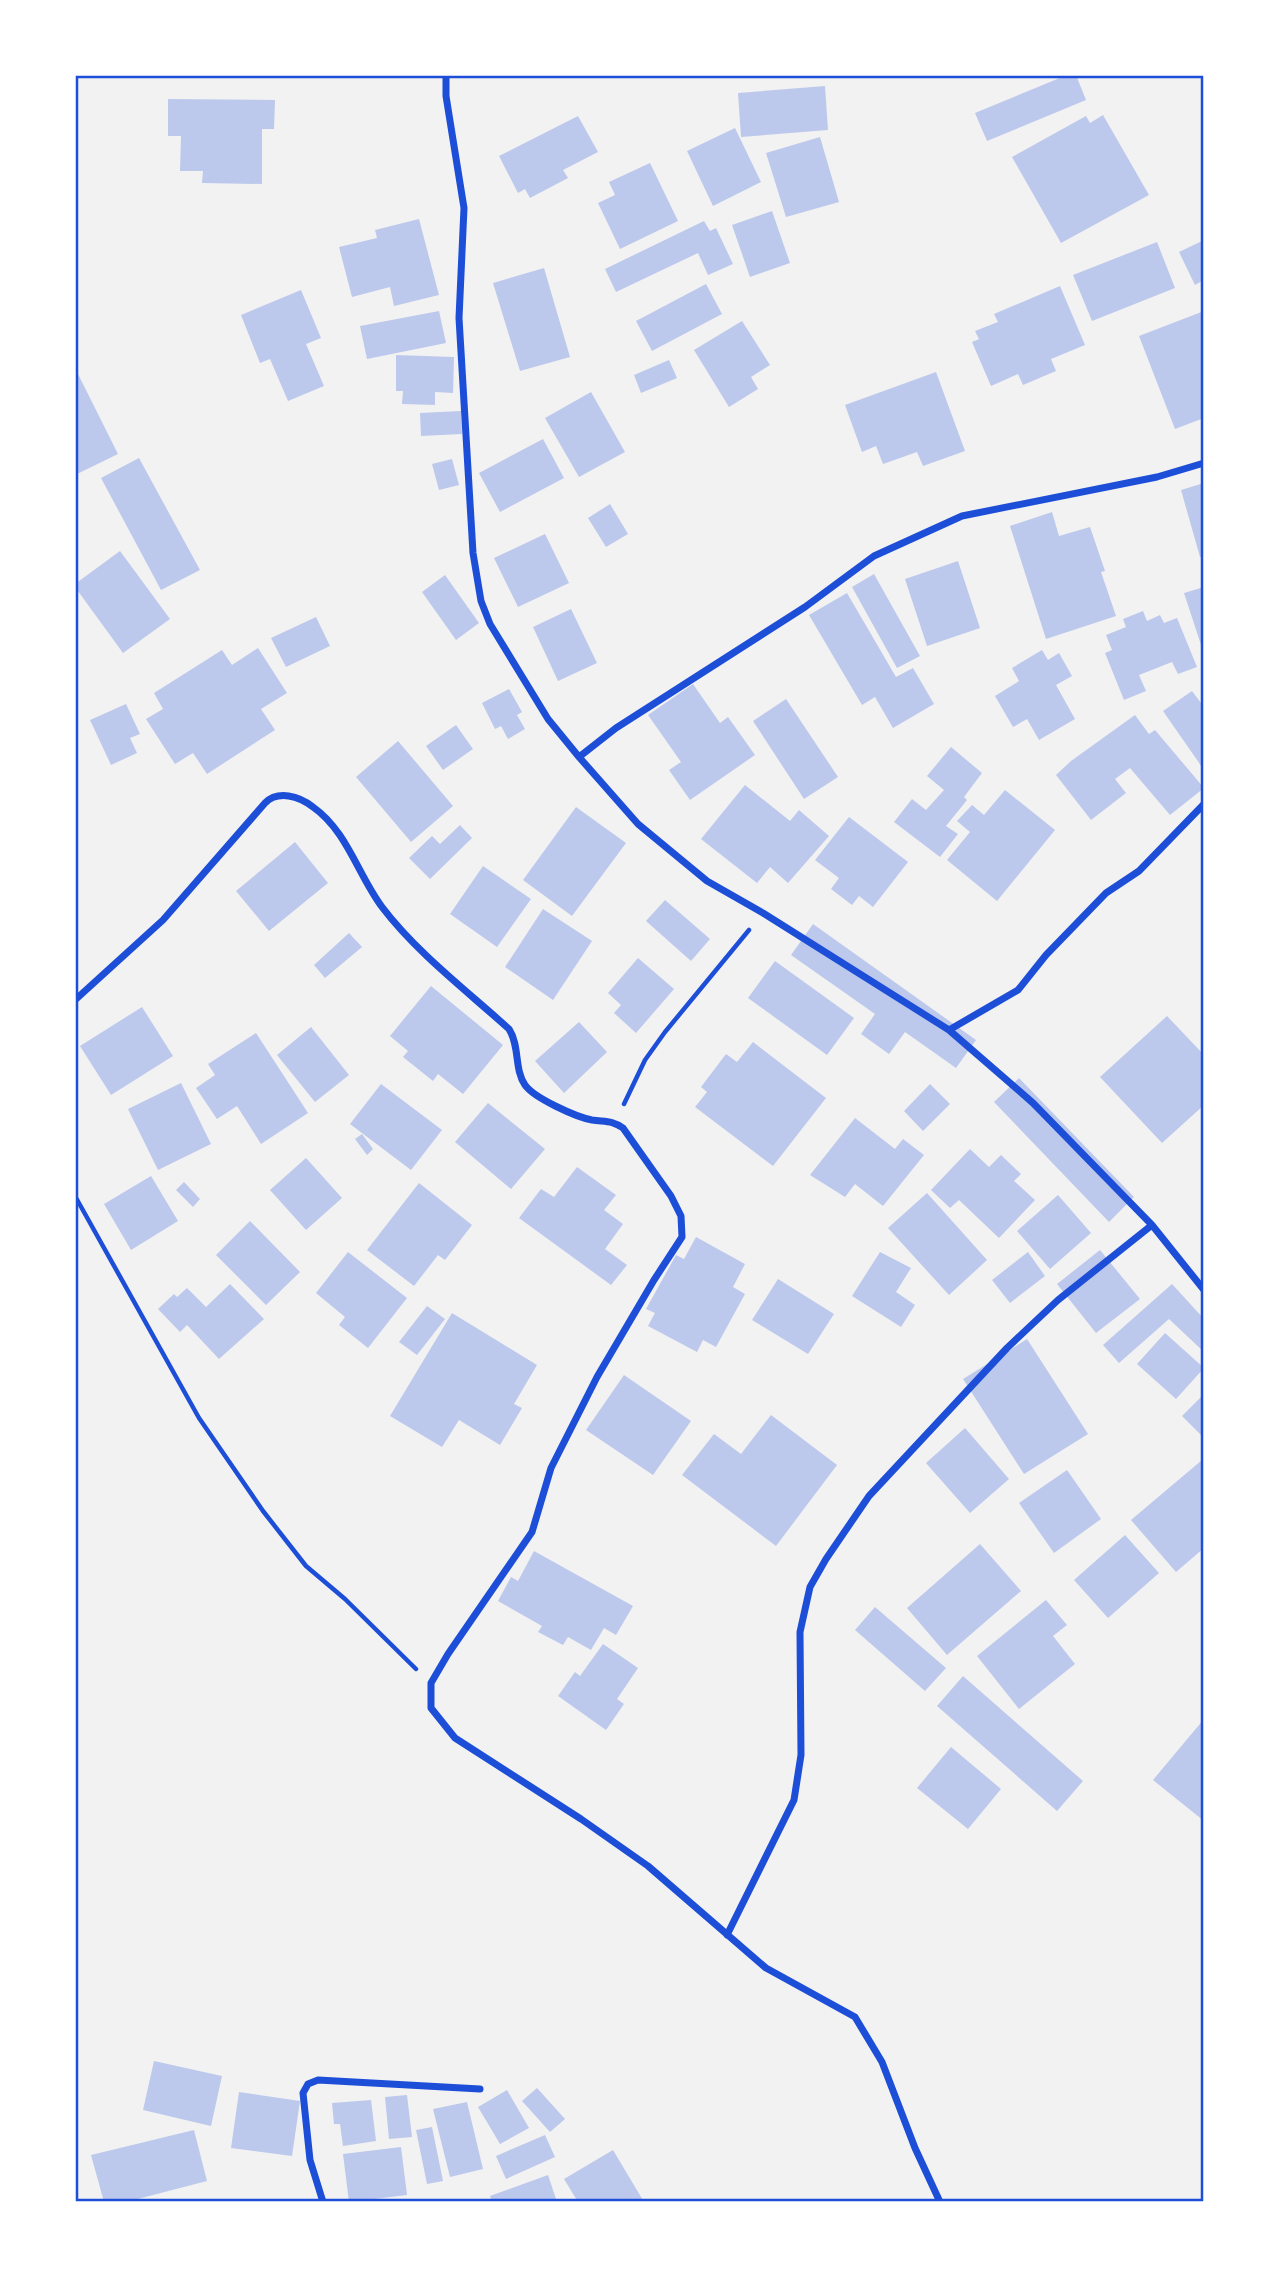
<svg xmlns="http://www.w3.org/2000/svg" width="1279" height="2277" font-family="'DM Sans',sans-serif">
	<style>
		.building { fill: #bdc9ec }
		.lines { fill: none; stroke-linecap: round; stroke-linejoin: round }
		.path { stroke: #1d4ed8; stroke-width: 4.5 }
		.minor { stroke: #1d4ed8; stroke-width: 7 }
		.neatline { fill: none; stroke: #1d4ed8; stroke-width: 2.5 }
	</style>
	<rect width="100%" height="100%" fill="#f2f2f2"/>
	<!-- building -->
	<path class="building" d="M1067,75H1076L1086,100L987,141L975,113Z
		M825,86L828,130L741,137L738,93Z
		M168,99L275,100L274,129H262V184L202,183L203,171H180L181,136H168Z
		M1103,115L1149,195L1061,243L1012,157L1086,116L1090,123Z
		M578,116L598,152L563,170L568,178L530,198L525,189L518,193L499,156Z
		M735,128L761,182L713,206L687,151Z
		M820,137L839,202L786,217L766,153Z
		M650,163L678,221L620,249L598,203L615,195L609,182Z
		M772,211L790,263L750,277L732,225Z
		M419,219L439,295L394,306L390,287L352,297L339,247L377,238L375,230Z
		M704,221L710,231L716,228L733,264L708,275L698,253L616,292L605,269Z
		M1204,240V280L1195,285L1179,252Z
		M1157,242L1175,288L1092,321L1073,275Z
		M544,268L570,357L520,371L493,283Z
		M706,284L722,314L652,351L636,321Z
		M1060,286L1085,345L1051,359L1056,371L1023,385L1018,374L991,386L972,342L979,339L975,331L998,322L994,314Z
		M301,290L321,338L306,344L324,386L288,401L270,359L260,363L241,315Z
		M439,311L446,343L367,359L360,326Z
		M1204,311V418L1175,429L1139,336Z
		M742,321L770,365L751,377L758,389L729,407L694,350Z
		M396,355L454,357L453,393L435,392V405L402,404L403,391H396Z
		M669,360L677,378L641,393L634,375Z
		M75,368L118,454L75,475Z
		M936,372L965,451L923,466L917,452L883,464L876,446L862,452L845,405Z
		M591,392L625,452L579,477L545,418Z
		M461,411L462,434L421,436L420,413Z
		M543,439L564,478L500,512L479,473Z
		M139,458L200,570L161,590L101,478Z
		M452,459L459,485L439,490L432,464Z
		M1204,483V556L1200,557L1181,490Z
		M610,504L628,534L606,547L588,518Z
		M1052,512L1059,536L1090,527L1105,571L1101,572L1116,616L1046,639L1010,526Z
		M545,534L569,583L518,607L494,558Z
		M120,551L170,619L123,653L75,587V584Z
		M958,561L980,628L927,646L905,579Z
		M874,574L920,656L897,668L852,587Z
		M445,575L479,623L456,640L422,592Z
		M1204,587V651H1203L1184,593Z
		M847,593L896,677L913,668L934,704L893,728L875,697L862,705L809,615Z
		M571,609L597,663L558,681L533,627Z
		M1143,611L1147,621L1160,615L1164,623L1177,618L1197,667L1178,674L1172,662L1139,675L1146,691L1124,700L1105,653L1112,650L1106,635L1126,627L1123,619Z
		M316,617L330,646L286,667L271,638Z
		M258,648L287,693L261,709L275,730L207,774L193,753L175,764L146,719L163,709L154,693L222,650L232,665Z
		M1042,650L1048,660L1059,653L1072,676L1056,685L1075,719L1039,740L1027,719L1013,727L995,696L1019,681L1012,668Z
		M693,684L720,723L728,717L755,755L690,800L669,770L681,762L648,715Z
		M509,689L522,712L517,715L525,729L508,739L501,726L495,729L482,703Z
		M1192,691L1204,707V770L1163,711Z
		M786,699L838,777L804,799L753,721Z
		M126,704L140,734L130,738L137,753L111,765L90,720Z
		M1135,715L1149,734L1155,730L1204,788L1170,815L1130,768L1115,779L1126,793L1091,820L1056,775L1071,761Z
		M456,725L473,749L443,770L426,746Z
		M398,741L453,806L411,842L356,777Z
		M951,747L982,773L964,797L967,800L946,826L958,834L940,857L894,822L912,799L926,810L944,790L927,776Z
		M745,785L790,821L799,810L829,836L788,883L770,867L757,883L701,839Z
		M1005,790L1055,830L997,901L947,860L970,832L957,821L972,805L984,815Z
		M576,807L626,843L572,916L523,880Z
		M849,817L908,862L873,907L859,896L852,905L831,889L839,878L815,860Z
		M460,825L472,838L430,879L409,858L432,836L440,844Z
		M295,842L328,883L269,931L236,891Z
		M483,866L531,899L497,947L450,914Z
		M665,900L710,939L691,961L646,921Z
		M543,909L592,941L553,1000L505,967Z
		M813,924L976,1040L956,1068L905,1032L889,1054L861,1034L875,1014L791,955Z
		M349,933L362,947L325,978L314,965Z
		M638,958L674,989L636,1033L614,1013L621,1005L608,993Z
		M775,961L854,1018L827,1055L748,998Z
		M431,986L503,1045L463,1094L438,1074L433,1081L403,1057L408,1051L390,1036Z
		M142,1007L173,1056L111,1095L80,1046Z
		M1167,1016L1204,1055V1105L1162,1143L1100,1077Z
		M579,1022L607,1052L564,1093L535,1061Z
		M311,1027L349,1075L315,1102L277,1055Z
		M256,1033L308,1113L261,1144L237,1106L217,1119L196,1088L215,1075L208,1064Z
		M753,1042L826,1098L773,1166L695,1107L707,1092L701,1087L726,1054L737,1062Z
		M1019,1078L1134,1197L1109,1222L994,1102Z
		M181,1083L211,1144L158,1170L128,1109Z
		M381,1084L442,1130L411,1170L350,1124Z
		M930,1084L950,1104L923,1131L904,1111Z
		M488,1103L545,1149L511,1189L455,1142Z
		M855,1118L895,1149L903,1139L924,1155L883,1206L855,1184L845,1197L810,1175Z
		M362,1134L373,1149L367,1155L355,1139Z
		M970,1149L989,1167L1001,1155L1021,1174L1014,1181L1035,1200L999,1238L959,1200L950,1208L931,1190Z
		M306,1158L342,1198L306,1230L270,1190Z
		M577,1167L616,1195L604,1210L623,1224L605,1249L627,1265L611,1285L519,1218L541,1189L554,1197Z
		M151,1176L178,1221L131,1250L104,1204Z
		M184,1182L200,1199L193,1207L176,1190Z
		M419,1183L472,1225L445,1260L438,1255L414,1286L367,1250Z
		M927,1193L987,1260L949,1295L888,1228Z
		M1058,1195L1091,1233L1050,1269L1017,1231Z
		M250,1221L300,1272L266,1305L216,1255Z
		M696,1237L745,1264L733,1287L745,1294L716,1347L703,1340L697,1352L648,1326L655,1313L646,1309L676,1255L684,1259Z
		M1100,1250L1140,1299L1096,1333L1057,1284Z
		M348,1252L407,1298L368,1348L339,1325L345,1317L316,1293Z
		M880,1252L911,1268L896,1292L915,1305L901,1327L852,1296Z
		M1028,1252L1045,1276L1010,1303L992,1280Z
		M778,1279L834,1314L808,1354L752,1320Z
		M230,1284L264,1319L219,1359L187,1325L180,1332L158,1309L174,1294L177,1297L187,1288L206,1307Z
		M1172,1284L1204,1319V1352L1169,1319L1119,1363L1103,1345Z
		M427,1306L445,1319L417,1355L399,1342Z
		M452,1313L537,1365L514,1404L522,1408L500,1445L459,1420L442,1447L390,1416Z
		M1165,1333L1204,1368L1176,1399L1137,1364Z
		M1027,1339L1088,1434L1024,1474L963,1379Z
		M624,1375L691,1421L653,1475L586,1430Z
		M1204,1394V1438L1182,1416Z
		M771,1415L837,1465L776,1546L682,1475L714,1434L741,1454Z
		M965,1428L1009,1479L970,1513L926,1463Z
		M1202,1460L1204,1462V1548L1176,1572L1131,1520Z
		M1067,1470L1101,1519L1054,1553L1019,1503Z
		M1125,1535L1159,1573L1108,1618L1074,1580Z
		M980,1544L1021,1591L947,1655L907,1608Z
		M534,1551L633,1606L616,1635L604,1628L591,1650L568,1637L563,1645L538,1632L542,1626L498,1601L511,1577L518,1581Z
		M1046,1600L1067,1625L1053,1636L1075,1664L1019,1709L977,1656Z
		M875,1607L946,1668L925,1691L855,1630Z
		M603,1644L638,1668L617,1699L624,1704L606,1730L558,1696L575,1672L580,1676Z
		M963,1676L1083,1781L1057,1811L937,1706Z
		M1204,1719V1821L1153,1780Z
		M951,1747L1001,1789L968,1829L917,1788Z
		M154,2061L222,2076L211,2126L143,2110Z
		M537,2088L565,2119L550,2132L522,2101Z
		M507,2090L529,2128L500,2144L478,2107Z
		M239,2092L300,2101L292,2156L231,2148Z
		M407,2095L412,2137L389,2139L385,2097Z
		M371,2100L376,2141L343,2146L340,2124H334L332,2103Z
		M467,2102L483,2169L450,2177L433,2109Z
		M432,2127L443,2181L427,2184L416,2130Z
		M194,2130L207,2181L126,2202H104L91,2155Z
		M545,2135L555,2157L506,2179L496,2156Z
		M401,2147L407,2195L349,2202L343,2154Z
		M613,2150L644,2202H578L564,2179Z
		M548,2175L557,2202H492L490,2196Z"/>
	<g class="lines">
		<!-- path -->
		<path class="path" d="M624,1104L645,1060L665,1032L749,930
			M75,1196L199,1418L263,1511L306,1566L345,1599L416,1669"/>
		<!-- minor -->
		<path class="minor" d="M446,75V96L464,208L459,318L473,553L481,601L490,624L548,719L579,757L638,824L707,881L763,913L949,1030L1033,1103L1152,1225L1204,1290
			M579,757L616,728L805,607L874,556L962,516L1157,477L1204,463
			M75,1000L163,920L265,803C278,790 299,796 313,807C347,831 358,875 382,907C417,953 466,990 509,1029C520,1046 514,1069 525,1085C534,1098 576,1117 592,1120C605,1122 612,1120 623,1128L671,1196L681,1216L682,1237L654,1280L597,1377L551,1468L532,1532L448,1654L431,1683V1708L455,1738L581,1819L648,1866L766,1968L855,2017L882,2062L915,2148L940,2202
			M949,1030L1018,990L1046,955L1106,893L1139,871L1204,804
			M727,1935L794,1800L801,1755L800,1632L810,1587L826,1559L869,1496L1007,1348L1058,1300L1152,1225
			M323,2202L310,2160L303,2093L308,2084L318,2080L480,2089"/>
	</g>
	<!-- border -->
	<rect width="1279" height="2277" fill="none" stroke="#ffffff" stroke-width="154"/>
	<rect x="77" y="77" width="1125" height="2123" class="neatline"/>
</svg>
